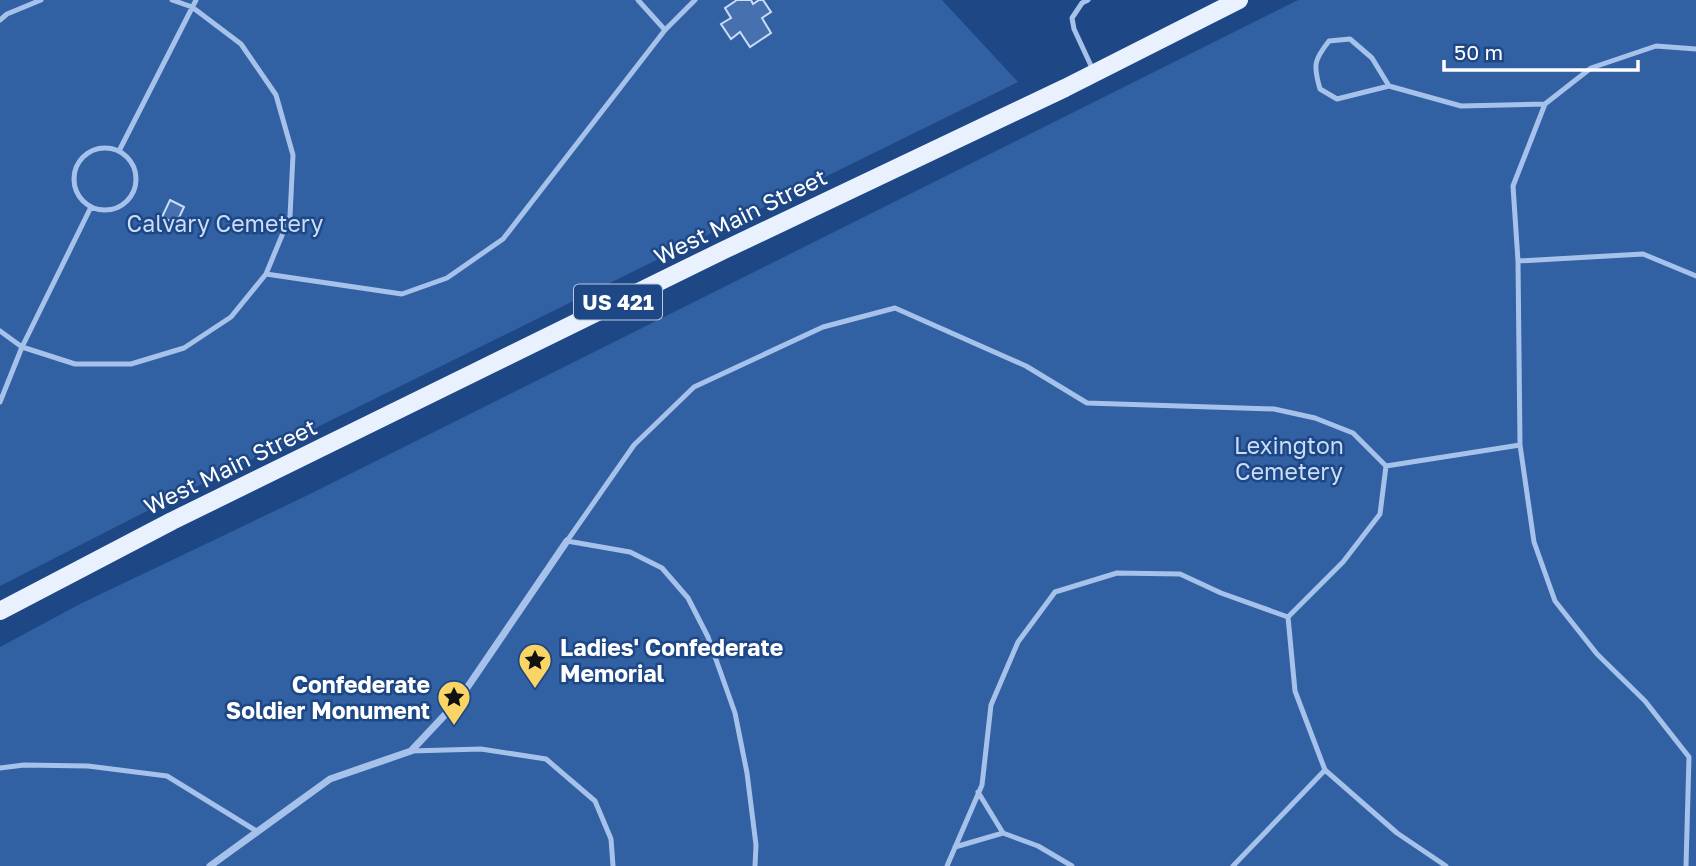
<svg xmlns="http://www.w3.org/2000/svg" width="1696" height="866" font-family="'Golos Text',sans-serif">
	<style>
		.green { fill: #3160a3 }
		.building { fill: #4670ae; stroke: #caddf8; stroke-width: 2 }
		.lines { fill: none; stroke-linecap: round; stroke-linejoin: round }
		.service { stroke: #a6c2ea; stroke-width: 5 }
		.minor { stroke: #a6c2ea; stroke-width: 7 }
		.primary { stroke: #eaf1fe; stroke-width: 18 }
		.labels { text-anchor: middle; dominant-baseline: central; stroke-width: 5; stroke-linejoin: round; paint-order: stroke }
		.shield { fill: #1e4785; stroke: #bcc8da; stroke-width: 2 }
		.shield-label { font-size: 21px; font-weight: bold; fill: #fff }
		.street-label { font-size: 23px; fill: #fff; stroke: #1e4785 }
		.park-label { font-size: 23px; fill: #caddf8; stroke: #1e4785 }
		.poi-label { font-size: 23px; font-weight: bold; fill: #fff; stroke: #1e4785; text-anchor: start }
	</style>
	<rect width="100%" height="100%" fill="#1e4785"/>
	<!-- green -->
	<path class="green" d="M0,0H942L1018,82L151,509L0,586Z
		M1298,0H1696V866H0V647L80,604L306,496Z"/>
	<!-- building -->
	<path class="building" d="M737,0H751L753,4L759,0H763L771,12L762,18L771,33L750,47L740,32L731,39L721,24L731,18L725,8Z
		M170,200L184,207L176,224L162,217Z"/>
	<g class="lines">
		<!-- service -->
		<path class="service" d="M638,0L665,30L695,0
			M1088,0L1082,3L1072,18L1074,29L1093,70
			M0,20L7,14L41,0
			M1389,86L1337,99L1320,89C1313,65 1314,60 1329,41L1350,39L1372,58L1389,86L1461,106L1545,104
			M74 179a31 31 0 1 1 62 0a31 31 0 1 1-62 0Z
			M119,151L196,0
			M1518,261L1513,186L1545,104L1591,68L1656,46L1696,49
			M266,274L402,294L447,278L503,239L665,30
			M0,331L22,347L75,364H131L184,348L231,317L266,274L290,216L293,155L276,95L241,44L192,7L172,0
			M0,402L22,347L91,207
			M1386,466L1520,445
			M1288,617L1295,691L1325,770L1397,833L1446,866
			M411,751L481,749L546,759L595,801L611,839L613,866
			M0,768L24,765L88,766L167,776L258,832
			M978,792L1003,833
			M955,847L1003,833L1038,846L1072,866
			M755,866L756,845L747,773L735,713L708,637L688,598L662,568L630,552L567,541L634,445L694,387L823,327L895,308L1026,366L1087,403L1274,409L1315,418L1353,433L1386,466L1380,514L1343,562L1288,617L1221,593L1180,574L1117,573L1055,592L1018,642L991,705L982,785L947,866
			M1233,866L1325,770
			M1686,866L1689,757L1645,701L1597,654L1555,601L1534,542L1520,445L1518,261L1643,254L1696,276"/>
		<!-- minor -->
		<path class="minor" d="M210,866L330,779L411,751L458,701L567,541"/>
		<!-- primary -->
		<path class="primary" d="M0,611L172,521L724,250L1065,88L1239,0"/>
	</g>
	<!-- icons -->
	<defs>
		<symbol id="sight-pin" viewBox="-11 -11 22 30"><path d="M0 17L-7.5 6A9.5 9.5 0 1 1 7.5 6Z" fill="#fad464" stroke="#1e4785"/><path d="M0-6L1.8-2.2L6-1.7L2.9 1.2L3.7 5.4L0 3.3L-3.7 5.4L-2.9 1.2L-6-1.7L-1.8-2.2Z" fill="#111"/></symbol>
	</defs>
	<g fill-rule="evenodd">
		<use href="#sight-pin" x="516" y="641" width="38" height="52"/>
		<use href="#sight-pin" x="435" y="678" width="38" height="52"/>
	</g>
	<g class="labels">
		<!-- shield labels -->
		<rect class="shield" x="574" y="284.5" width="88" height="35" rx="5"/>
		<g class="shield-label">
			<text x="618" y="302">US 421</text>
		</g>
		<!-- street labels -->
		<g class="street-label">
			<text transform="translate(740 216) rotate(-26)">West Main Street</text>
			<text transform="translate(230 466) rotate(-26)">West Main Street</text>
		</g>
		<!-- park labels -->
		<g class="park-label">
			<text x="225" y="223">Calvary Cemetery</text>
			<text x="1289" y="445">Lexington<tspan x="1289" dy="26">Cemetery</tspan></text>
		</g>
		<!-- poi labels -->
		<g class="poi-label">
			<text x="560" y="647">Ladies' Confederate<tspan x="560" dy="26">Memorial</tspan></text>
			<text x="430" y="684" text-anchor="end">Confederate<tspan x="430" dy="26">Soldier Monument</tspan></text>
		</g>
	</g>
	<!-- scale -->
	<path d="M1444 60v10h194v-10" fill="none" stroke="#ffffff" stroke-width="3.5"/>
	<text x="1454" y="60" font-size="21" fill="#ffffff" stroke="#1e4785" stroke-width="5" paint-order="stroke">50 m</text>
</svg>
